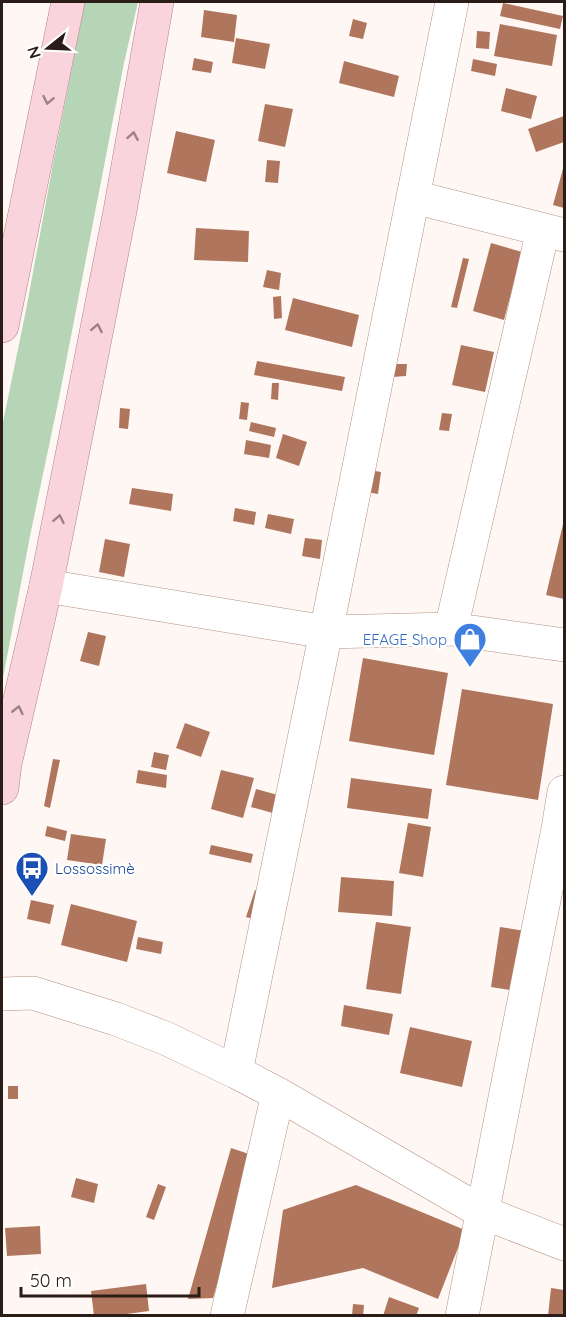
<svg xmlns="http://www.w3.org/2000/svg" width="566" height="1317" font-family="Quicksand,sans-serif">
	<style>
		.green { fill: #b6d4b6 }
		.building { fill: #af765d }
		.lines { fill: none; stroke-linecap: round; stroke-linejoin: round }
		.minor-casing { stroke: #b59181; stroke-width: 34 }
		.major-casing { stroke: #af8188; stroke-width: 34 }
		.minor { stroke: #fff; stroke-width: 33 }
		.major { stroke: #fad4dc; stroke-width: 33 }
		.oneway { stroke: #9c8183 }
		.labels { text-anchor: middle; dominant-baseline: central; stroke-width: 5; stroke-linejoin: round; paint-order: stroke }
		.shop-label { font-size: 15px; fill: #366cbe; stroke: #fff; text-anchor: end }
		.transit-label { font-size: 15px; fill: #164399; stroke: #fff; text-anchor: start }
	</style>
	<rect width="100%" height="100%" fill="#fff7f3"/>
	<!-- green -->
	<path class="green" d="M85,2H138L124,63L59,398L30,536L2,683V427L26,310L53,164Z"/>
	<!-- building -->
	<path class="building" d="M503,3L563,16L560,29L500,16Z
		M204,10L237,15L234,42L201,37Z
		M353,19L367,23L363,39L349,36Z
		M500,24L557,35L552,66L494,56Z
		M477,31L490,32L489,49L476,48Z
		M236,38L270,44L265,69L232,63Z
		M194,58L213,62L211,73L192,70Z
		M473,59L497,64L495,76L471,71Z
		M344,61L399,76L394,97L339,83Z
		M506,88L537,96L531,119L501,111Z
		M265,104L293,109L285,147L258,141Z
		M564,116V142L536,152L528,129Z
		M176,131L215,140L206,182L167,173Z
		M267,160L280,161L278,183L265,182Z
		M564,165V208L553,205Z
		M196,228L249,231L248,262L194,260Z
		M491,243L522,252L504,320L473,311Z
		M463,258L469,259L457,308L451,307Z
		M267,270L281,273L279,290L263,287Z
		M281,296L282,318L274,319L273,297Z
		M293,298L359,315L352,347L285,330Z
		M461,345L494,352L485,392L452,385Z
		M257,361L345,377L342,391L254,375Z
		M392,364H407L406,376L392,377Z
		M272,383H279L278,400L271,399Z
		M241,402L249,403L247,420L239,419Z
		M120,408L130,409L128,429L119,428Z
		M442,413L452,414L449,431L439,430Z
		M251,422L276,428L274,437L249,431Z
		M283,434L307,442L299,466L276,458Z
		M246,440L271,445L269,458L244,454Z
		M369,470L381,472L378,494L366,492Z
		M132,488L173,494L171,511L129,504Z
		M235,508L256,512L254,525L233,521Z
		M268,514L294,519L291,534L265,528Z
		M564,520V599L546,595Z
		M305,538L322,540L320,559L302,556Z
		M105,539L130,544L124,577L99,572Z
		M88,632L106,636L99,666L80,661Z
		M363,658L448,673L434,755L349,741Z
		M462,689L553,704L538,800L446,785Z
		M185,723L210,732L201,757L176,748Z
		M154,752L169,755L166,770L151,767Z
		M53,759L60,760L50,808L44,806Z
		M138,770L167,775L166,788L136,783Z
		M221,770L254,778L243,818L211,809Z
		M351,778L432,789L428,819L347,808Z
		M256,789L285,797L280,815L251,807Z
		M408,823L431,827L423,877L399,873Z
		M47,826L67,831L65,841L45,836Z
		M71,834L106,839L102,865L67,860Z
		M211,845L253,854L251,863L209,854Z
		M341,877L394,881L392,916L338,912Z
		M255,890L267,894L258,920L246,917Z
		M31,900L54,905L50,924L27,919Z
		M71,904L137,921L127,962L61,945Z
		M376,922L411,927L401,994L366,989Z
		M500,927L525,931L516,991L491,987Z
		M138,937L163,942L161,954L136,949Z
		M344,1005L393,1014L389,1035L341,1026Z
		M410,1027L472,1041L462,1087L400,1073Z
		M8,1086H18V1099H8Z
		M231,1148L255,1156L213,1298L188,1299Z
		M76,1178L98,1184L94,1203L71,1197Z
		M158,1184L166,1187L154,1220L146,1217Z
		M356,1185L465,1230L438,1299L363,1268L272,1288L283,1210Z
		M40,1226L41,1254L7,1256L5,1228Z
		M146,1284L149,1311L112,1316H94L91,1291Z
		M551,1288L564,1290V1316H548Z
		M389,1297L419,1308L416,1316H383Z
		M353,1304L364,1305L363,1316H352Z"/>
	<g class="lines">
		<defs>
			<path id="minor" d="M414,197L564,235
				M46,586L326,632L451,629L564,645
				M451,629L543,230
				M2,994L33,993L116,1019L165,1038L236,1072L278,1094L482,1212L564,1244
				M236,1072L326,632L452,2
				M227,1316L278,1094
				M462,1316L558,829L564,792"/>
			<path id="major" d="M2,326L68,2
				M2,788L5,764L46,586L81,410L120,211L157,2"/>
		</defs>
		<!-- minor casing -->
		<use href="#minor" class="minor-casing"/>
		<!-- major casing -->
		<use href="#major" class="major-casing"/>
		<!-- minor -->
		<use href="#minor" class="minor"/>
		<!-- major -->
		<use href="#major" class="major"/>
	</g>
	<!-- one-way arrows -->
	<defs><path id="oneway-chevron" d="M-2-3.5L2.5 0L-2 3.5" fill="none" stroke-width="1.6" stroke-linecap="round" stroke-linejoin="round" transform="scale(1.5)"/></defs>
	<g class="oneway">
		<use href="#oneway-chevron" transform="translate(48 100) rotate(102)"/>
		<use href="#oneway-chevron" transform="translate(133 136) rotate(-80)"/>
		<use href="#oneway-chevron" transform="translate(97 328) rotate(-79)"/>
		<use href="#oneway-chevron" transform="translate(59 519) rotate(-79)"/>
		<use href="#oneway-chevron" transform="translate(18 710) rotate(-77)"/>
	</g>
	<!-- icons -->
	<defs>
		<symbol id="shop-pin" viewBox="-11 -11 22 30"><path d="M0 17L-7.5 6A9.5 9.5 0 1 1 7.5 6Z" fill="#3f7fe0" stroke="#fff"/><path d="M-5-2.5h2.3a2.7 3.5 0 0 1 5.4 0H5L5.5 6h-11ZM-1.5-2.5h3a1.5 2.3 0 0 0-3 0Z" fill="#fff"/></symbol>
		<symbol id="bus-pin" viewBox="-11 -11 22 30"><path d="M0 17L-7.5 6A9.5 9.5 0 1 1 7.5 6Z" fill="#1a4fb4" stroke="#fff"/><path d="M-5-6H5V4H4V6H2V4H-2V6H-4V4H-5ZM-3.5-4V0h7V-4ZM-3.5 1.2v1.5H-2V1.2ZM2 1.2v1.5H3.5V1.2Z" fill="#fff"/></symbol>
	</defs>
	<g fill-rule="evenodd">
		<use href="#shop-pin" x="451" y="620" width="38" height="52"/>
		<use href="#bus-pin" x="13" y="849" width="38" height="52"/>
	</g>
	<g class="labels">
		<!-- shop labels -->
		<g class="shop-label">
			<text x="447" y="639">EFAGE Shop</text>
		</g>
		<!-- transit labels -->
		<g class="transit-label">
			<text x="55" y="868">Lossossimè</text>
		</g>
	</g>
	<!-- border -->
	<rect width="566" height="1317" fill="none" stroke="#2a1c16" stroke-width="6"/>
	<!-- north arrow -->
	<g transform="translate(48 48) rotate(252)" stroke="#ffffff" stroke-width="4.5" paint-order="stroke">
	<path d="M0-4.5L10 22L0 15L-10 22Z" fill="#2a1c16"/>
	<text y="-9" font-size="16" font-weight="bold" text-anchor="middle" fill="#2a1c16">N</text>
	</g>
	<!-- scale -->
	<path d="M21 1287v9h178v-9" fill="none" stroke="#2a1c16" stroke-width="3"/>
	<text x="30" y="1287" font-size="18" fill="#2a1c16" stroke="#ffffff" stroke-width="4.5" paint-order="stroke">50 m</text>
</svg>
